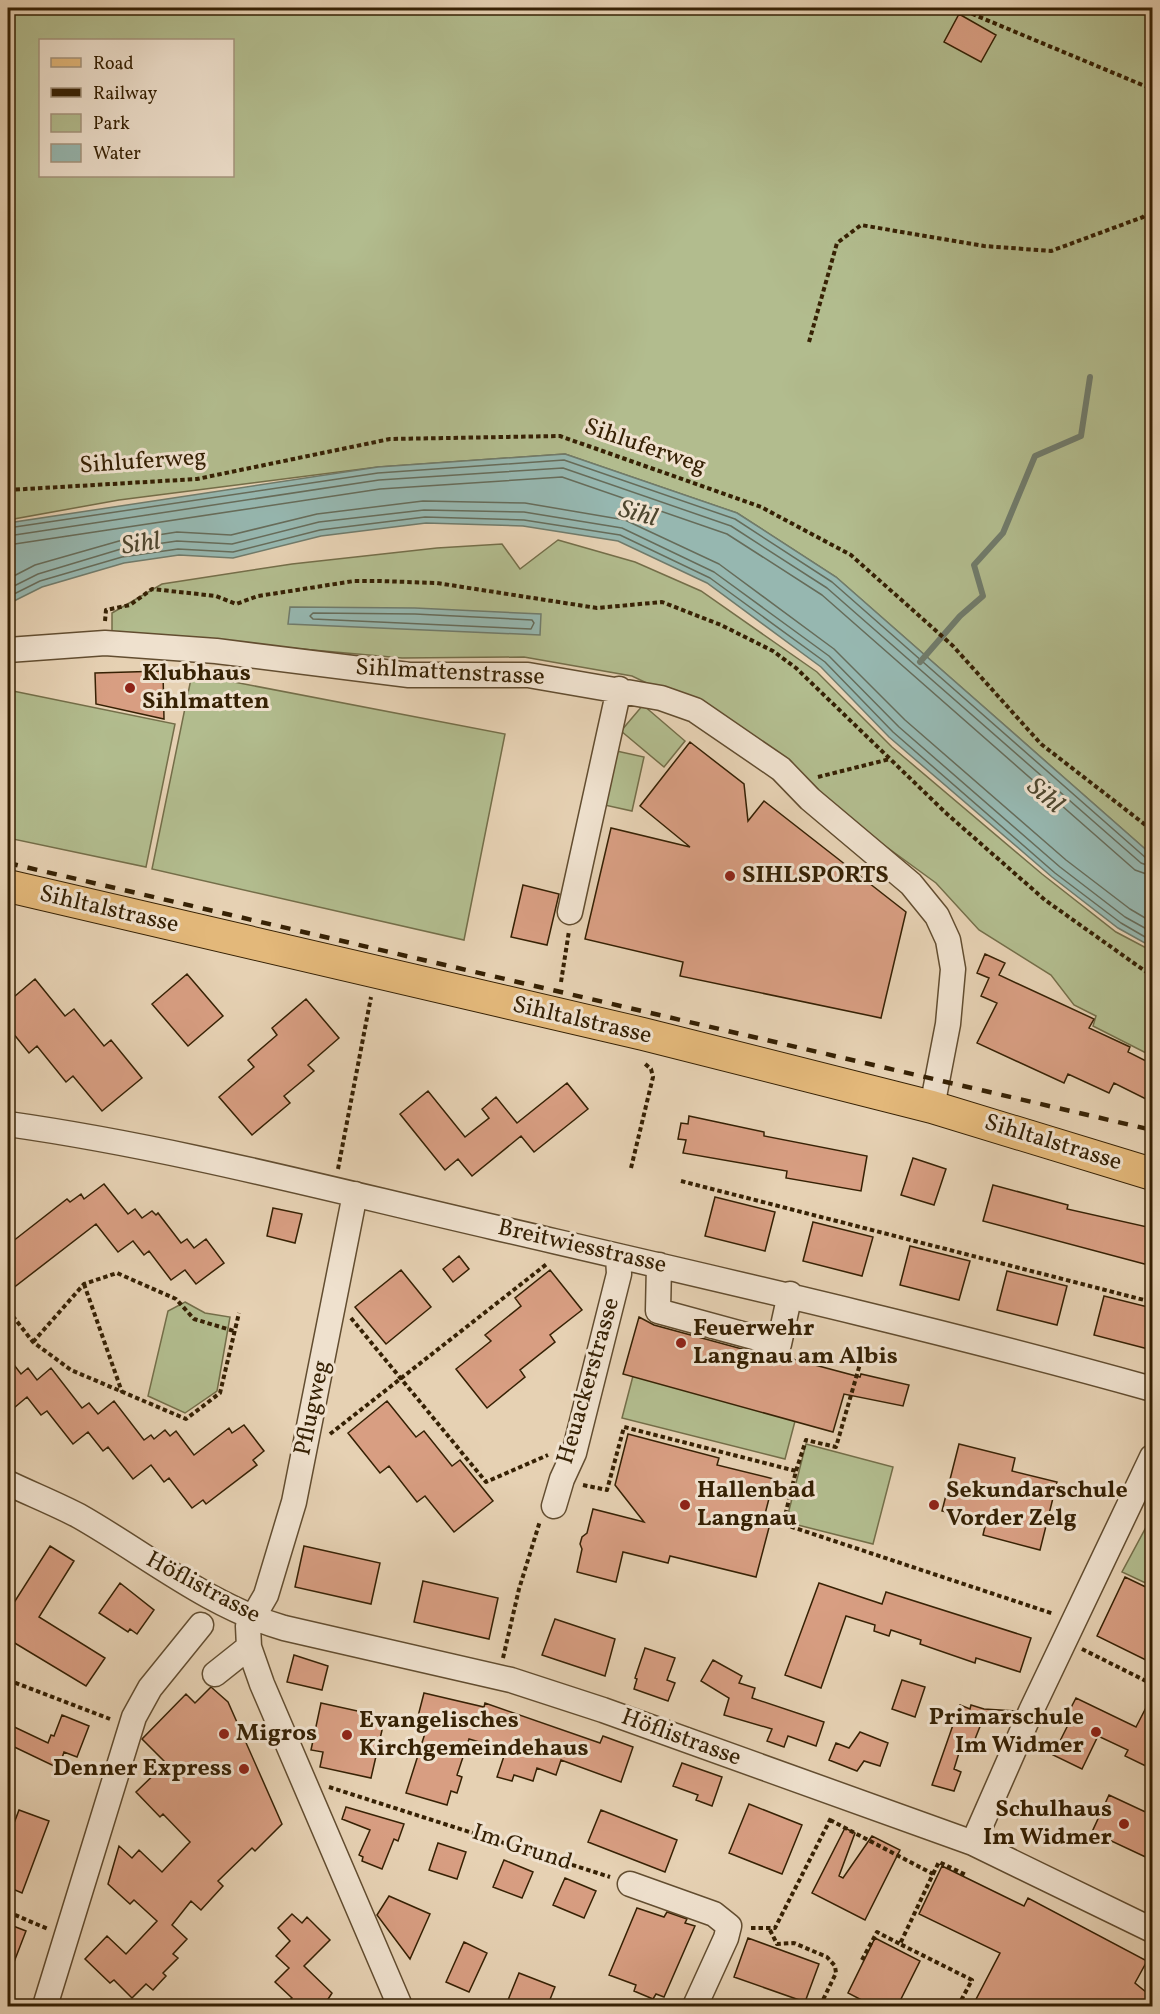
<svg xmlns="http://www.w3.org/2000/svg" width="1160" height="2014" font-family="Vollkorn,serif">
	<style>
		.green { fill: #b2bc8e; stroke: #746e49; stroke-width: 1.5; fill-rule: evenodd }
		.water { fill: #96b7b0; stroke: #707b6b; stroke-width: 1.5 }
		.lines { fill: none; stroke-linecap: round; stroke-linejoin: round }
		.shore { stroke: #666c5a; stroke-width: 1.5 }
		.stream { stroke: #707b6b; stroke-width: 6 }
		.building { fill: #d89e82; stroke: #362104; stroke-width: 1.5 }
		.minor-casing { stroke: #624d30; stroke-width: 27 }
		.major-casing { stroke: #362104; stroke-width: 34 }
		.path { stroke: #362104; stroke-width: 4; stroke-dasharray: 4.5 3; stroke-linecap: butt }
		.minor { stroke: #efe1ce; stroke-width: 24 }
		.major { stroke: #e3b87a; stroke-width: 32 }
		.rail { stroke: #362104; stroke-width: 4.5; stroke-dasharray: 10 10; stroke-linecap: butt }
		.poi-dot { fill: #8f2418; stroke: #efe1ce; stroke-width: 2 }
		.labels { text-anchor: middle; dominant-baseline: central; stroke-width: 6; stroke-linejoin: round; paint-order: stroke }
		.street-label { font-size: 24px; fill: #362104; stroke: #efe1ce }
		.poi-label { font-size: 24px; font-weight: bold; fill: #362104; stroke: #efe1ce; text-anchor: start }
		.water-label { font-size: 26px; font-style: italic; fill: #4e462f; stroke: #efe1ce }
	</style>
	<rect width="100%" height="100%" fill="#e6d1b3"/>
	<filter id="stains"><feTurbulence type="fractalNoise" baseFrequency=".00333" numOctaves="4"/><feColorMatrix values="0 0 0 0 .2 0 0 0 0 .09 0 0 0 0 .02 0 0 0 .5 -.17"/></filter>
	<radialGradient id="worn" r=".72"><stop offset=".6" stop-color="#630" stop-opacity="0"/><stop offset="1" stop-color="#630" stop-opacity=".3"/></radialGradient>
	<!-- green -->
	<path class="green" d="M8,8H1152V855L836,577L737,513L565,454L378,467L119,500L8,520ZM40,40H232V176H40Z
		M558,540L635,562L701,591L817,672L892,747L1042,874L1116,932L1152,951V1056L1093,1026L1096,1016L1074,1005L1051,975L979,930L936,883L807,789L746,730L632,676L524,657L402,658L112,632V613L162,584L292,564L437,548L502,544L520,569Z
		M192,674L505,734L464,940L152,869Z
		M8,690L175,724L146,867L8,838Z
		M643,705L685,741L664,767L621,731Z
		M612,750L644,757L632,811L600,804Z
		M185,1302L205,1313L230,1317L217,1391L185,1413L148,1396L168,1311Z
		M645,1330L808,1372L785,1459L622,1418Z
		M806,1444L893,1467L873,1544L786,1522Z
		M1152,1516V1586L1122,1572Z"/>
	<!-- water -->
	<path class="water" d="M565,454L737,513L836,577L1152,855V947L1118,928L1052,877L889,737L821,667L707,583L618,541L523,526L426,523L321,536L233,558L179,555L124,563L42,587L8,604V523L378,467Z
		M290,607L415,608L541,614L540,635L288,624Z"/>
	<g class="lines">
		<!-- shore -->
		<path class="shore" d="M8,528L378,473L564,460L735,519L832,582L1146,858L1152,859
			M8,536L379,480L563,468L731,526L827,588L1141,863L1152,867
			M8,545L380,489L562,477L727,534L822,595L1135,870L1152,876
			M8,579L35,565L119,541L177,532L231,535L317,514L423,501L525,503L625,520L719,564L834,649L905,720L1066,860L1130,909L1152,922
			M8,589L38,574L121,549L177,541L232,544L319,522L424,510L524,512L622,528L714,572L829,656L899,727L1060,867L1125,917L1152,932
			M8,597L40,581L122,557L178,549L233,552L320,530L425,517L524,520L620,535L710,578L825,662L893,732L1055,873L1121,923L1152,941
			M313,613L415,614L532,620L534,623L531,629L313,619L310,616Z"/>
		<!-- stream -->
		<path class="stream" d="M920,662L960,616L983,596L974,565L1003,533L1035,456L1081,436L1090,377"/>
	</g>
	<!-- building -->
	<path class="building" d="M959,14L996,35L981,62L944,42Z
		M163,671L164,719L96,704L95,673Z
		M690,742L744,784L748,821L764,801L906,912L881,1018L680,976L683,962L585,939L611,828L690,847L640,806Z
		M523,885L559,894L547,945L511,937Z
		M985,954L1005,963L999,975L1094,1019L1089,1028L1130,1047L1128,1052L1152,1064V1102L1114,1083L1109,1093L1068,1074L1064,1083L977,1043L997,1003L981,996L989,978L977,973Z
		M187,974L223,1016L188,1046L152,1004Z
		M35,979L65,1016L74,1009L104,1046L111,1040L142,1078L102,1111L73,1076L66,1082L37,1046L29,1053L8,1027V1002Z
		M306,999L339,1038L308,1065L314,1071L284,1096L290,1103L252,1135L219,1097L254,1067L248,1060L277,1035L272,1028Z
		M567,1083L588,1109L534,1152L521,1136L472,1176L458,1159L445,1170L400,1114L428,1091L465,1137L489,1118L482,1109L496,1097L517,1123Z
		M689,1116L764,1132V1136L867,1156L861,1191L786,1178L787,1171L683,1153L686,1140L678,1139L681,1123L688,1124Z
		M913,1158L946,1169L934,1205L901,1195Z
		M104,1184L128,1214L135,1209L142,1218L152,1211L156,1215L158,1213L181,1243L187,1239L194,1248L206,1239L224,1263L196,1284L185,1270L171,1280L149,1251L144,1255L133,1241L118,1252L96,1224L8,1292V1245L67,1199L70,1202L81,1194L84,1199Z
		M993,1185L1068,1205L1067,1209L1152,1228V1266L983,1221Z
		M715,1197L775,1212L765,1251L705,1236Z
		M273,1208L302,1214L295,1243L267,1236Z
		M813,1222L873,1237L862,1276L803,1261Z
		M910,1246L970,1261L959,1300L900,1285Z
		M459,1256L469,1269L453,1282L443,1269Z
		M401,1270L431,1307L386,1344L355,1307Z
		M550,1270L582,1310L550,1335L555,1342L520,1370L525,1377L487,1408L456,1369L491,1341L485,1335L521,1306L515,1298Z
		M1007,1271L1067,1286L1057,1325L997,1310Z
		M1104,1296L1152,1308V1350L1094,1335Z
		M639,1317L654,1325L775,1358L785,1357L860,1377L861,1374L909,1385L903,1406L844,1394L833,1432L623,1374Z
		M8,1357L21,1374L28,1368L37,1380L51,1368L82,1408L89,1403L98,1414L114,1401L144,1440L151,1435L154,1439L165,1430L170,1436L176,1431L194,1455L229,1428L232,1433L244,1425L264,1451L253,1460L257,1465L206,1504L203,1500L192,1508L169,1478L164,1482L151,1465L133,1479L108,1447L103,1451L88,1432L73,1444L47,1411L41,1415L27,1397L8,1413Z
		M387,1401L416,1437L424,1431L452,1466L460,1460L493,1501L454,1532L425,1496L417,1502L389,1466L380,1473L348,1433Z
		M628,1434L719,1458L717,1465L774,1479L764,1518L771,1520L756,1577L670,1556L668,1563L623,1552L616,1582L577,1572L582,1549L580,1544L582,1537L587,1533L593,1509L644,1522L615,1485Z
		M959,1444L1015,1458L1012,1471L1057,1482L1040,1550L983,1535L986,1522L942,1511Z
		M50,1546L74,1561L39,1617L105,1658L86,1686L8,1639V1612Z
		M304,1546L380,1563L371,1604L295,1587Z
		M1125,1577L1152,1590V1663L1097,1636Z
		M423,1581L498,1598L489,1639L414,1622Z
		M120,1583L154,1610L137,1634L130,1629L128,1632L99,1613Z
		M819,1583L882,1604L886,1592L1031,1638L1020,1672L976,1658L975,1663L920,1644L921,1640L891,1630L889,1636L874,1631L875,1625L846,1616L821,1688L785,1675Z
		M555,1619L615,1639L605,1676L542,1655Z
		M645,1648L675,1658L667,1680L675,1683L668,1701L634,1689L637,1679L635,1678Z
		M294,1655L328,1666L322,1690L287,1682Z
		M713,1660L742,1676L739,1683L755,1688L752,1698L824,1722L816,1746L788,1736L784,1747L767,1741L772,1729L724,1715L729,1698L701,1681Z
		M902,1680L925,1687L915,1717L892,1709Z
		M211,1687L228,1702L282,1824L255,1851L252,1848L218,1881L223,1886L201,1910L191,1901L172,1925L187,1939L173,1954L178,1958L163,1973L166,1976L153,1990L146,1984L132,1998L114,1980L110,1983L85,1959L107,1936L126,1954L157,1921L134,1900L130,1904L108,1884L119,1846L132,1858L139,1850L162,1872L190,1842L163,1814L160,1817L136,1792L166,1763L142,1739L186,1694L195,1703Z
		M424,1693L484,1707L485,1703L600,1743L603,1736L633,1747L621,1782L561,1760L556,1775L537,1768L533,1781L514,1775L512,1781L497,1777L506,1750L469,1739L457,1775L462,1777L457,1793L451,1791L447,1805L406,1793L427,1727L416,1724Z
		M1152,1696V1769L1125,1756L1128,1750L1098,1736L1082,1769L1053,1755L1069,1723L1064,1721L1076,1698L1136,1727Z
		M321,1703L385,1717L371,1778L320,1767L323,1752L311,1750Z
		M960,1705L970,1709L971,1705L984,1709L1015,1711L1009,1725L981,1724L973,1744L963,1740L954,1769L961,1772L954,1791L932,1785Z
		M62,1715L89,1726L77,1757L64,1752L61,1761L57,1759L54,1766L8,1744V1724L48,1743L51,1735L54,1736Z
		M860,1732L888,1743L880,1766L864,1761L857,1771L829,1760L836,1743L849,1748Z
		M682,1763L722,1777L712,1806L696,1800L698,1795L673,1786Z
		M1109,1795L1152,1815V1860L1092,1832Z
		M749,1804L802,1825L782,1874L729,1853Z
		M346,1807L404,1824L398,1841L394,1839L382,1869L362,1861L363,1857L359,1855L370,1830L342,1819Z
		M19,1810L49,1821L22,1893L8,1887V1839Z
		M601,1810L677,1840L665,1872L588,1842Z
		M845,1828L855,1833L839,1876L843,1878L872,1836L900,1850L865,1920L812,1893Z
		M438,1843L466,1852L457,1879L429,1870Z
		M504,1860L533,1872L522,1898L493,1887Z
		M942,1866L1024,1906L1028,1898L1147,1961L1135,1983L1152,1997V2007H972L1000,1953L919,1914Z
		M565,1878L596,1891L584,1918L553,1905Z
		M389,1896L430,1914L410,1959L377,1915Z
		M637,1908L664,1917L667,1912L687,1919L685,1923L695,1926L664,1997L656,1994L653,1999L634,1991L636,1985L609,1975Z
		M292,1914L302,1923L307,1917L330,1940L304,1966L332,1993L323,2007H282L292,1998L275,1982L289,1968L276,1956L290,1941L278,1928Z
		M8,1924L26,1931L9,1975H8Z
		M748,1938L819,1964L805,2002L734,1977Z
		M875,1938L920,1961L897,2007H875L848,1993Z
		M464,1942L487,1953L469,1992L446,1982Z
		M519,1973L555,1987L547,2007H524L508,2000Z"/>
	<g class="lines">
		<defs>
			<path id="minor" d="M8,650L105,643L216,651L409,675H528L661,698L695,710L781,769L810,799L911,884L937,916L948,940L953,969L948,1024L932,1107
				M570,912L619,689
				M8,1124C171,1147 332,1190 493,1227C713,1278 934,1328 1152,1389
				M355,1194L294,1502L266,1595L248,1626L249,1647L262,1684L400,2006
				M659,1265L658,1311L779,1344L790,1294
				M8,1483C31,1494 56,1504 79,1516C146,1554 208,1606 284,1628L511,1680L603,1710L973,1843L1152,1930
				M554,1506L562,1479L574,1453L619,1274L618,1256
				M215,1674L249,1647
				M973,1843L1031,1711L1152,1457
				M630,1884L714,1914L729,1926L726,1938L695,2006
				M45,2006L134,1717L150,1688L201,1625"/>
			<path id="major" d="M8,886L643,1034L932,1107L1152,1174"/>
		</defs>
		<!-- minor casing -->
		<use href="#minor" class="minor-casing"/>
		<!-- major casing -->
		<use href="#major" class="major-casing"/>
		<!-- path -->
		<path class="path" d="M958,8L1152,89
			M809,342L837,243L861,225L984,246L1051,251L1143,217L1152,208
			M8,490L197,479L390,439L560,436L761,507L851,555L953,646L1041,744L1152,830
			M105,621L106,610L130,605L152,589L216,596L236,604L258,596L284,592L354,581H379L437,583L597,608L662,602L721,625L773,651L796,668L947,814L1045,900L1152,976
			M818,777L890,759
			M561,982L569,931
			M631,1168L653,1077L651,1069L643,1062
			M338,1169L371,997
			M681,1181L1152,1302
			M84,1284L122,1392
			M8,1310L33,1342L71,1370L186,1419L220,1393L239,1313
			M351,1318L486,1482L548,1455
			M33,1342L84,1284L117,1273L176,1299L194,1319L234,1331
			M330,1434L548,1263
			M796,1471L806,1440L836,1447L860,1364
			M583,1485L607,1490L624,1427L796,1471L783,1524L1054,1614
			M1082,1649L1152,1684
			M503,1658L519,1589L540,1521
			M8,1680L110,1719
			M329,1787L610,1877
			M830,1820L933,1874L900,1944L972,1980L958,2006
			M933,1874L939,1862L966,1875
			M8,1912L48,1929
			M751,1928H775L831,1818
			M770,1930L777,1944L794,1943L827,1957L835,1966L836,1973L820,2006
			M862,1960L877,1932L900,1944"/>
		<!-- minor -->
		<use href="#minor" class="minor"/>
		<!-- major -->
		<use href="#major" class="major"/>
		<!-- rail -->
		<path class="rail" d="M8,863L1152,1130"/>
	</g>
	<!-- markers -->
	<g class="poi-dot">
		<circle cx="130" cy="688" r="6"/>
		<circle cx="730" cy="876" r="6"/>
		<circle cx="681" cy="1343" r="6"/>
		<circle cx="685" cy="1505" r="6"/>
		<circle cx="934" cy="1505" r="6"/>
		<circle cx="1096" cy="1732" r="6"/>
		<circle cx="224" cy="1734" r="6"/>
		<circle cx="347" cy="1735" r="6"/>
		<circle cx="244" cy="1769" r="6"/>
		<circle cx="1124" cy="1824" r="6"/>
	</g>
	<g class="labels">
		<!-- street labels -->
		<g class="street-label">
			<text transform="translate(645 447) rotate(19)">Sihluferweg</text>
			<text transform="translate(143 462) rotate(-4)">Sihluferweg</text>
			<text transform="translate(450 673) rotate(3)">Sihlmattenstrasse</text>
			<text transform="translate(109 910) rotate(13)">Sihltalstrasse</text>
			<text transform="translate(582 1021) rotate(13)">Sihltalstrasse</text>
			<text transform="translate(1053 1143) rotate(17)">Sihltalstrasse</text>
			<text transform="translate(582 1247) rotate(13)">Breitwiesstrasse</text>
			<text transform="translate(589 1381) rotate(-74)">Heuackerstrasse</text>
			<text transform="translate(313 1408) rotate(-78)">Pflugweg</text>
			<text transform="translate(203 1588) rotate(28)">Höflistrasse</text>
			<text transform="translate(681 1738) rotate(20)">Höflistrasse</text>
			<text transform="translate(522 1848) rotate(18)">Im Grund</text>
		</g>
		<!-- poi labels -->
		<g class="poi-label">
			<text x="142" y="674">Klubhaus<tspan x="142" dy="28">Sihlmatten</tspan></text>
			<text x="742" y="876">SIHLSPORTS</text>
			<text x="693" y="1329">Feuerwehr<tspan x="693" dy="28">Langnau am Albis</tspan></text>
			<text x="697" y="1491">Hallenbad<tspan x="697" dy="28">Langnau</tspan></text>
			<text x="946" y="1491">Sekundarschule<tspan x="946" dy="28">Vorder Zelg</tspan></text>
			<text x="1084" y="1718" text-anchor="end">Primarschule<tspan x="1084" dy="28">Im Widmer</tspan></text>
			<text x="359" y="1721">Evangelisches<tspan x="359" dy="28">Kirchgemeindehaus</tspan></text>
			<text x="236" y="1734">Migros</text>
			<text x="232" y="1769" text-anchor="end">Denner Express</text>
			<text x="1112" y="1810" text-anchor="end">Schulhaus<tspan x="1112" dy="28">Im Widmer</tspan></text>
		</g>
		<!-- water labels -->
		<g class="water-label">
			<text transform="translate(638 514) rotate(16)">Sihl</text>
			<text transform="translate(141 544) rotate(-8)">Sihl</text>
			<text transform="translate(1045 796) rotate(41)">Sihl</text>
		</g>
	</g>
	<!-- margin -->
	<rect width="1160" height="2014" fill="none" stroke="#e6d1b3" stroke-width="30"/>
	<rect x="9" y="9" width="1142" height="1996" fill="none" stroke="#362104" stroke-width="3"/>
	<rect x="15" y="15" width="1130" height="1984" fill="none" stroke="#362104" stroke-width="1.5"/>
	<!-- legend -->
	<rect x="39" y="39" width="195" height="138" fill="#efe1ce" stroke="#a5947d" stroke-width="1.5"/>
	<rect x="51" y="58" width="30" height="9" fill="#e3b87a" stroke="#a5947d" stroke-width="1.5"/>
	<text x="93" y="69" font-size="18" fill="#362104">Road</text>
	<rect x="51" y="88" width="30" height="9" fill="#362104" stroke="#a5947d" stroke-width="1.5"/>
	<text x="93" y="99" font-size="18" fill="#362104">Railway</text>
	<rect x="51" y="114" width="30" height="18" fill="#b2bc8e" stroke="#a5947d" stroke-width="1.5"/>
	<text x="93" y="129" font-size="18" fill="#362104">Park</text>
	<rect x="51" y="144" width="30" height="18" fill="#96b7b0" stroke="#a5947d" stroke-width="1.5"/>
	<text x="93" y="159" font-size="18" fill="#362104">Water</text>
	<rect width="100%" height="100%" filter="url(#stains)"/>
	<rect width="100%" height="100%" fill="url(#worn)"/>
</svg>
